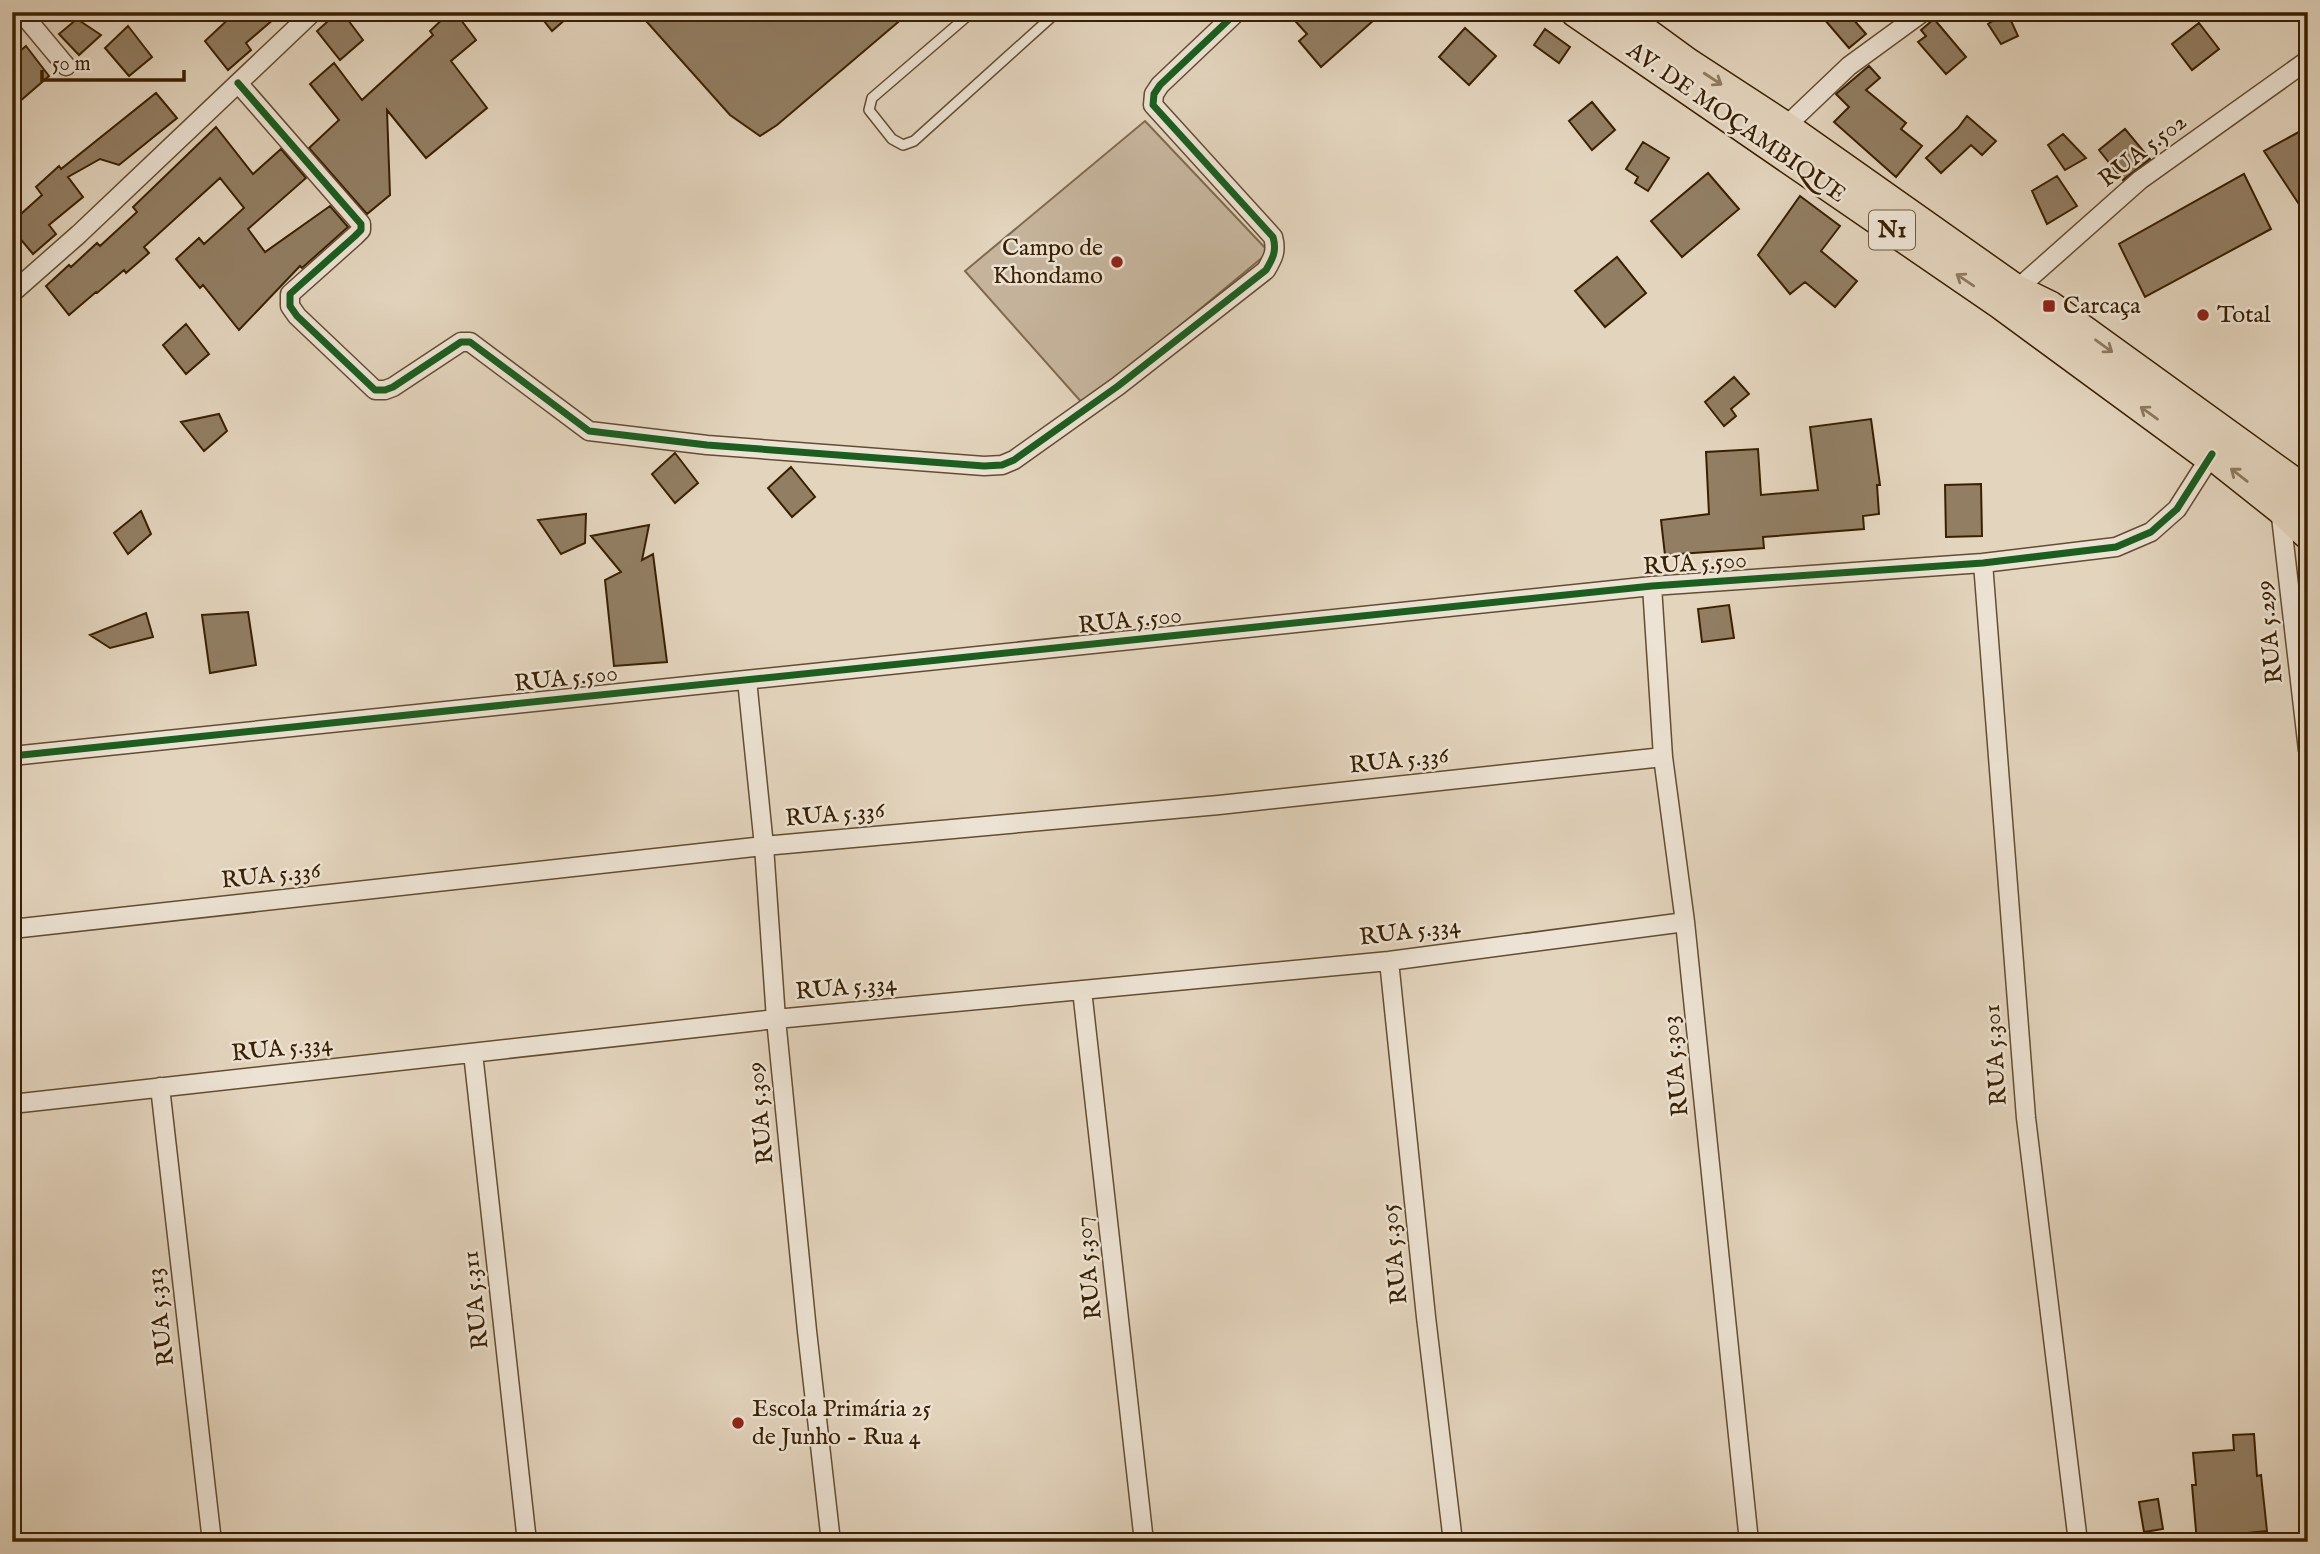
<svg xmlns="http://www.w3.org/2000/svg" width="2320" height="1554" font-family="'IM FELL English',serif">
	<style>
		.green { fill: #c6b59d; stroke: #806a4f; stroke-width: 2 }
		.building { fill: #927e63; stroke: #3a2001; stroke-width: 2 }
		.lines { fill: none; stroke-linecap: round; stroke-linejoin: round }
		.service-casing { stroke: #644d30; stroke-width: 12 }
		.minor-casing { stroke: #644d30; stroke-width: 21 }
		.trunk-casing { stroke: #3a2001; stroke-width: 33 }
		.service { stroke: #ede3d4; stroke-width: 9 }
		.minor { stroke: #ede3d4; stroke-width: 18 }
		.trunk { stroke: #e3d4bd; stroke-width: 30 }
		.cycleway-casing { stroke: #ede3d4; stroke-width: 11 }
		.cycleway { stroke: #1b5e20; stroke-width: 7 }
		.oneway { stroke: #8e7a5f }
		.poi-dot { fill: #8f2418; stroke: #ede3d4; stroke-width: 2.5 }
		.labels { text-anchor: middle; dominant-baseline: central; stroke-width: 5; stroke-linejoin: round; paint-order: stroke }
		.shield { fill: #ede3d4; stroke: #705a40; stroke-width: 2 }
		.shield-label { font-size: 23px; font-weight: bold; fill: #3a2001 }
		.street-label { font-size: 24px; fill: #3a2001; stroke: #ede3d4 }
		.poi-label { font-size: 24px; fill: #3a2001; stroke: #ede3d4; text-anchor: start }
	</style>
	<rect width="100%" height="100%" fill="#e3d4bd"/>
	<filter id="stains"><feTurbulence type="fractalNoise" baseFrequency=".00286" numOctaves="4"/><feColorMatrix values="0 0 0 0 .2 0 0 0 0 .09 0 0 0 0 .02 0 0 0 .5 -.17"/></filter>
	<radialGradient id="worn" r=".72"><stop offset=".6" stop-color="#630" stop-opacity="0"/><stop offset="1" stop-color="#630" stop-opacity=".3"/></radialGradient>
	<!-- green -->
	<path class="green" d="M1145,121L1269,252L1084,405L965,271Z"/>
	<!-- building -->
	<path class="building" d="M236,12H282L246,43L251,50L228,70L205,41Z
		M338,12H342L363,40L340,60L317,31Z
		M450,12H455L476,40L451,61L487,108L426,158L387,110L390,195L367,214L309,148L339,120L310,84L334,63L362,100L433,35L430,31Z
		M537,12H574L552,31Z
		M638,12H910L777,125L760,136L730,115Z
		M1287,12H1383L1321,67L1299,41L1307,34Z
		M1818,12H1847L1866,34L1849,48Z
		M2007,12L2018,36L2001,44L1988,24Z
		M77,19L101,35L79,55L59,34Z
		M1934,19L1966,57L1946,74L1918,42L1926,36L1921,30Z
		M2199,23L2219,49L2192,70L2172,44Z
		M128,26L152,57L129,76L105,48Z
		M1465,28L1496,56L1469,85L1439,57Z
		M1545,29L1570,47L1559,63L1534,45Z
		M26,46L49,76L12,108V58Z
		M1869,66L1880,78L1866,90L1906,123L1901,129L1922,146L1896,177L1834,122L1849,107L1836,94Z
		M156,93L177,118L119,165L100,159L68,177L83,197L49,225L56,234L33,254L12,229V222L42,195L36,187L59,166L61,169Z
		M1592,102L1615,130L1592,150L1569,121Z
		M1967,116L1996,141L1982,155L1971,145L1941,173L1926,158L1958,128Z
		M216,127L253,174L281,149L306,178L248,229L265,252L330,206L348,227L302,268L300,266L239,330L203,285L200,288L176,259L199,238L204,244L244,208L220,178L144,247L149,253L126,273L124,270L97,293L96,292L69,315L46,286L69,265L71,267L97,243L100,246L137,212L133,207Z
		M2308,127V218L2264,151Z
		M2125,129L2150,159L2123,180L2099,150Z
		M2063,134L2086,158L2065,170L2048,145Z
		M1643,142L1669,158L1648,191L1635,183L1638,177L1626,169Z
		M1708,173L1739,209L1682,257L1651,221Z
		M2244,174L2271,229L2145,297L2119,244Z
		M2057,176L2077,206L2047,224L2032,191Z
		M1800,196L1840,226L1821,251L1857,281L1835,307L1805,282L1790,294L1758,255Z
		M1617,257L1646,293L1605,327L1575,291Z
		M186,324L209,354L186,374L163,345Z
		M1734,377L1749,394L1731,409L1736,416L1724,426L1705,402Z
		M219,414L227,431L204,451L181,422Z
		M1871,419L1880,485H1877L1879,514L1863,516L1864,529L1763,537L1764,548L1665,555L1661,520L1709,514L1706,452L1758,449L1761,495L1818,490L1810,427Z
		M675,453L698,483L675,503L652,474Z
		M791,467L815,497L792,517L768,488Z
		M1981,484L1982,536L1946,537L1945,485Z
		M141,511L151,534L128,554L114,533Z
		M586,514L585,543L561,554L538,520Z
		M649,525L642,560L653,554L667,662L614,666L605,580L621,572L591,536Z
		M1729,605L1734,638L1702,642L1698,609Z
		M248,612L256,665L210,673L202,615Z
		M146,613L153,637L110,648L90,635Z
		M2254,1434L2257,1476L2261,1475L2267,1531L2218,1536V1542H2197L2192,1485H2196L2193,1453L2234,1450L2233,1435Z
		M2158,1499L2163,1529L2144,1532L2139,1502Z"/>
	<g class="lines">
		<defs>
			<path id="service" d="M972,12L872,98L869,110L892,139L903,145L914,141L1057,12"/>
			<path id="minor" d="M21,12L66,66
				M238,83L361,224V230L355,236L290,294V306L297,316L375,390H385L393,387L461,342H470L589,431L707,445L984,466L1002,465L1014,460L1118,386L1266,270C1273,258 1277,251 1273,237L1153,105L1154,94L1160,85L1237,12
				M1785,127L1849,66L1923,12
				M2016,290L2140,180L2308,60
				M12,293L79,234L313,12
				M2280,508L2308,750
				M1983,563L2026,1118L2078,1542
				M1652,586L1663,757L1685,922L1749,1542
				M747,680L764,846L776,1019L807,1331L831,1542
				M12,756L1652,586L1983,563L2116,547L2151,532L2177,509L2212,454
				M12,929L764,846L1219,805L1663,757
				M1389,961L1426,1317L1453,1542
				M1082,990L1144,1542
				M473,1053L527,1542
				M160,1087L212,1542
				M12,1104L776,1019L1389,961L1685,922"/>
			<path id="trunk" d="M1576,12L2001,304L2204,453L2212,454L2280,508L2308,534
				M1617,12L1687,63L1785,127L2016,290L2049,306L2308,493"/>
		</defs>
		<!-- service casing -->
		<use href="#service" class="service-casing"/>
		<!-- minor casing -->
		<use href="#minor" class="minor-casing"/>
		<!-- trunk casing -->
		<use href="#trunk" class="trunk-casing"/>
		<!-- service -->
		<use href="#service" class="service"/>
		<!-- minor -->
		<use href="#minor" class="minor"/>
		<!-- trunk -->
		<use href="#trunk" class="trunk"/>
		<defs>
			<path id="cycleway" d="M238,83L361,224V230L355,236L290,294V306L297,316L375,390H385L393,387L461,342H470L589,431L707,445L984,466L1002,465L1014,460L1118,386L1266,270C1273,258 1277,251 1273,237L1153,105L1154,94L1160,85L1237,12
				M12,756L1652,586L1983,563L2116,547L2151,532L2177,509L2212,454"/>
		</defs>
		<!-- cycleway casing -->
		<use href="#cycleway" class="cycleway-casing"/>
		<!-- cycleway -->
		<use href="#cycleway" class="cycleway"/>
	</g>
	<!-- one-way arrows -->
	<defs><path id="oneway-shaft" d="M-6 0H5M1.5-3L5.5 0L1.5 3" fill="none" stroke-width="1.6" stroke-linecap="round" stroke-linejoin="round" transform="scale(1.75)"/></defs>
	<g class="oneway">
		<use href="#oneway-shaft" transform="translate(1713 79) rotate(33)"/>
		<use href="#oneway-shaft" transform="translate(1965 280) rotate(-146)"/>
		<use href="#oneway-shaft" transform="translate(2104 346) rotate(36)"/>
		<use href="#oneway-shaft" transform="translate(2149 413) rotate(-144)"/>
		<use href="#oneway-shaft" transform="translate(2239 475) rotate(-142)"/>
	</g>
	<!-- markers -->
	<g class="poi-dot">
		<circle cx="1117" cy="262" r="7"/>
		<rect x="2042" y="299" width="14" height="14" rx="3.5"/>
		<circle cx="2203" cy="315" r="7"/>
		<circle cx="738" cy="1423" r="7"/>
	</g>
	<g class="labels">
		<!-- shield labels -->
		<rect class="shield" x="1869" y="210.5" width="46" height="39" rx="5"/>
		<g class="shield-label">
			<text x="1892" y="230">N1</text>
		</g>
		<!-- street labels -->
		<g class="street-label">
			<text transform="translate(1736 123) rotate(35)">AV. DE MOÇAMBIQUE</text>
			<text transform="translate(2143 151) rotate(-38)">RUA 5.502</text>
			<text transform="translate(1695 564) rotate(-4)">RUA 5.500</text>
			<text transform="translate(1130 621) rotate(-6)">RUA 5.500</text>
			<text transform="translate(2270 632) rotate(-96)">RUA 5.299</text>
			<text transform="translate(566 679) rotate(-6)">RUA 5.500</text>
			<text transform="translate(1399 761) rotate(-6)">RUA 5.336</text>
			<text transform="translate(835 815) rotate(-5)">RUA 5.336</text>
			<text transform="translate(271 876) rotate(-6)">RUA 5.336</text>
			<text transform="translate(1410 932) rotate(-7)">RUA 5.334</text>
			<text transform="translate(846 988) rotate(-5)">RUA 5.334</text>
			<text transform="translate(282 1049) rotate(-6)">RUA 5.334</text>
			<text transform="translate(1996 1055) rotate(-94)">RUA 5.301</text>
			<text transform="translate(1676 1066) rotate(-96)">RUA 5.303</text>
			<text transform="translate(761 1113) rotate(-96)">RUA 5.309</text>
			<text transform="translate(1395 1254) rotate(-96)">RUA 5.305</text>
			<text transform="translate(1089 1268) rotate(-96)">RUA 5.307</text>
			<text transform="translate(476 1300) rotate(-96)">RUA 5.311</text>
			<text transform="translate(161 1317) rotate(-97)">RUA 5.313</text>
		</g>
		<!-- poi labels -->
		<g class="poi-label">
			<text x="1103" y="248" text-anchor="end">Campo de<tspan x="1103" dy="28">Khondamo</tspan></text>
			<text x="2063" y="306">Carcaça</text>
			<text x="2217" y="315">Total</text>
			<text x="752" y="1409">Escola Primária 25<tspan x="752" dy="28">de Junho - Rua 4</tspan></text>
		</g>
	</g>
	<!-- margin -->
	<rect width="2320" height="1554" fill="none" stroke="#e3d4bd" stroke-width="42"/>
	<rect x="14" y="14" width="2292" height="1526" fill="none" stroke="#3a2001" stroke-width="3.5"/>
	<rect x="21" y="21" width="2278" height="1512" fill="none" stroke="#3a2001" stroke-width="2"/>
	<!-- scale -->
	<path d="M42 70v10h142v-10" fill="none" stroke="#3a2001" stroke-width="3.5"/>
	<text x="52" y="70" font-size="21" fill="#3a2001" stroke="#ede3d4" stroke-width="5" paint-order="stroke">50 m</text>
	<rect width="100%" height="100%" filter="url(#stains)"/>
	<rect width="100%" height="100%" fill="url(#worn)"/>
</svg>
